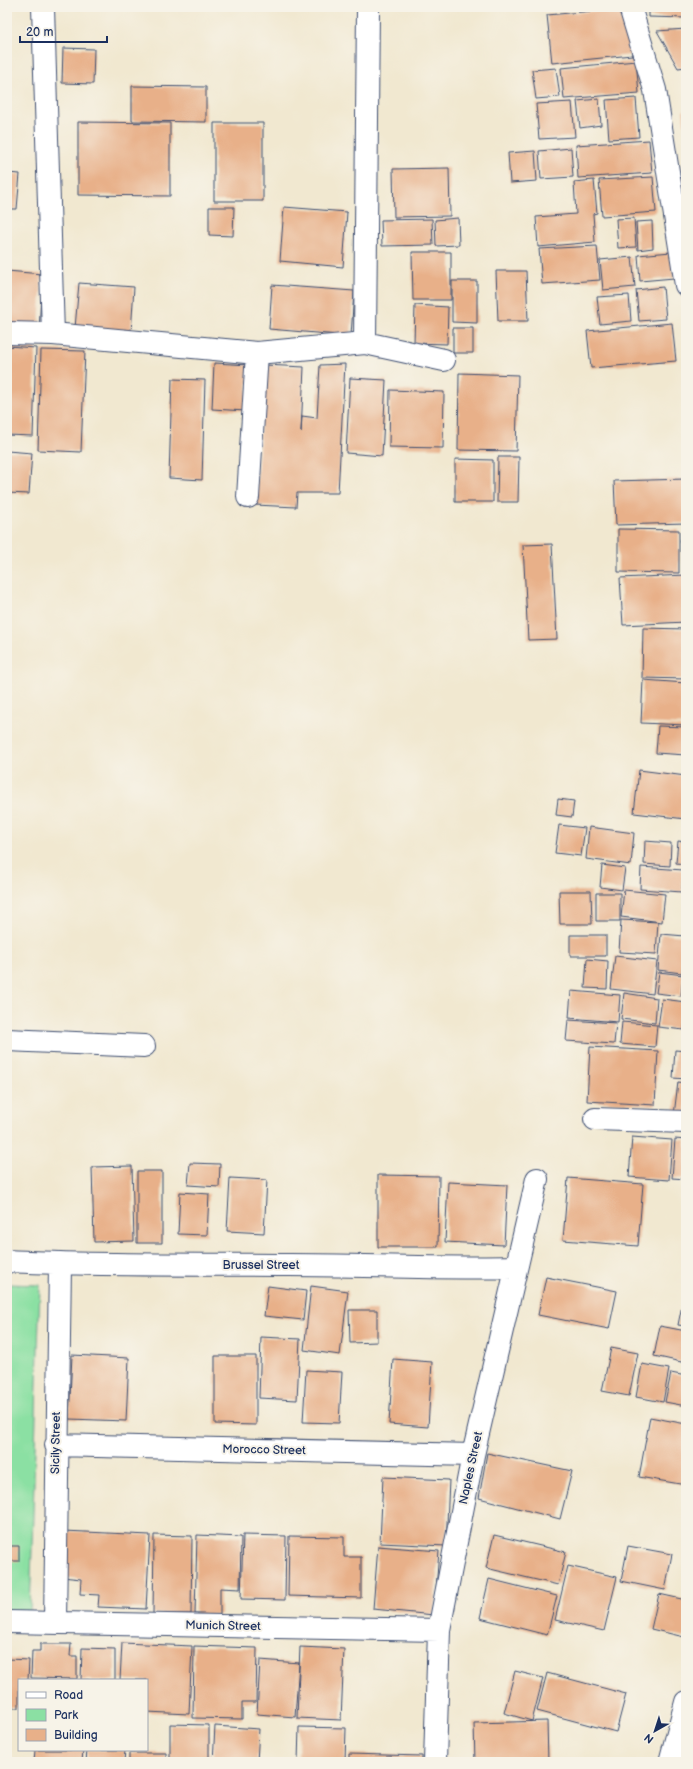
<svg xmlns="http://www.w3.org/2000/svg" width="693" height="1769" font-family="'Balsamiq Sans',sans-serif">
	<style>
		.green { fill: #8be0a3; stroke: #538880 }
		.building { fill: #e8b089 }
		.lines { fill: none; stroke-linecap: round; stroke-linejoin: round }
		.minor-casing { stroke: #3b4b6f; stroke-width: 24 }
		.minor { stroke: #fff; stroke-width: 22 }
		.labels { text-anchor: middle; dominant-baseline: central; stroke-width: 4; stroke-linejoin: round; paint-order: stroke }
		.street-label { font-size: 12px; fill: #1b2f5e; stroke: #f7f3e8 }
	</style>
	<rect width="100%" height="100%" fill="#f7f3e8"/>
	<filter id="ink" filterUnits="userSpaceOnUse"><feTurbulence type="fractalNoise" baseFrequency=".025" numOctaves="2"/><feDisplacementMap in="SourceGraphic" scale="8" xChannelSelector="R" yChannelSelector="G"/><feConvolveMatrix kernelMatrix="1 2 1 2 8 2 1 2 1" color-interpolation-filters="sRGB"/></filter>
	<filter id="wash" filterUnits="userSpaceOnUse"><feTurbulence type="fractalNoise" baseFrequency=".012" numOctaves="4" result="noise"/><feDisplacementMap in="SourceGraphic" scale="16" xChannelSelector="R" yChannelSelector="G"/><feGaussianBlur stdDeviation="0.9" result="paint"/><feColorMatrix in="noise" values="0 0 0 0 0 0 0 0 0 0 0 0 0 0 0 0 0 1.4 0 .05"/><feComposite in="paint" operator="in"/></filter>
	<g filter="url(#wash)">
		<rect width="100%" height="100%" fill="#f1e8d0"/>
		<!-- green -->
		<path class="green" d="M7,1284L40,1285L30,1614H7Z"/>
		<g id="blocks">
			<!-- building -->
			<path class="building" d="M649,7H686V18L649,17Z
				M628,8L632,55L552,63L547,15Z
				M686,29V67L678,68L657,31Z
				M63,48L94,49L93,84L62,83Z
				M636,61L639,93L564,99L561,68Z
				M556,68L560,97L536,99L532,70Z
				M132,86L206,87V122L132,121Z
				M636,98L639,137L609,139L606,100Z
				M599,99L601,125L580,128L577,101Z
				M572,102L575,137L539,139L536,104Z
				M686,110V132H685L683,111Z
				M78,122L170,123V196L78,195Z
				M214,123H263V201H214Z
				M649,140L652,173L578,178L576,145Z
				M571,148L573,177L541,179L539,151Z
				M535,151L537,181L510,183L508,153Z
				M449,168L450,216L394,217L393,169Z
				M7,173L20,174L17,209H7Z
				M686,175V215L678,176Z
				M653,177L656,212L602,216L599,180Z
				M594,180L597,213L593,214L595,242L538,247L536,217L576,214L574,182Z
				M209,207H234L233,236L209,235Z
				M284,207L347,212L343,267L280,261Z
				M458,218L459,245L436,246L435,220Z
				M634,218L636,247L618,248L616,219Z
				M432,219L433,245L382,246L381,220Z
				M652,221L653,248L638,250L636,222Z
				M597,246L600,280L542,284L539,249Z
				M412,252H451V300H413Z
				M671,252L674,278L640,281L638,255Z
				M632,257L635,287L603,290L600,260Z
				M7,271L42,274L39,332L7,330Z
				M496,271H526L528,321H498Z
				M452,281H477V323L452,322Z
				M79,283L134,287L131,333L75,328Z
				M272,285L354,291L351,336L269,329Z
				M663,287L666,319L639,321L636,290Z
				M629,295L631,321L600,324L597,297Z
				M415,305L448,307L447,344L414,343Z
				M672,323L676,361L591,368L587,331Z
				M453,328H473V353H453Z
				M7,346L36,348L33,436L7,435Z
				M41,350L85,351L81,452L38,450Z
				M214,363L249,365L246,411L212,409Z
				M345,364L338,493H297L296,507L255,505L265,365L304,367L301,432L302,416L317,418L320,365Z
				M459,373L518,375L516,451L458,450Z
				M350,378L386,380L382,456L346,453Z
				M172,379L205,380L202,480L169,478Z
				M390,390L444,392L443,448L389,447Z
				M7,451L32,453L29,494L7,493Z
				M498,457H519L518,502H497Z
				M455,459L493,460V502H455Z
				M686,479V523L616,525L614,481Z
				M618,529L679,530V573L618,572Z
				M552,544L557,639L528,640L523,545Z
				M686,575V622L623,625L620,578Z
				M643,628L686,629V679L642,678Z
				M643,680L686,683V725L641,723Z
				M658,726L686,727V755L656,753Z
				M639,770L686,776V819L634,813Z
				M558,799L574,801L572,817L556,815Z
				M559,825L585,828L581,856L555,853Z
				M589,827L634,833L631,865L586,859Z
				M645,841L671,843L670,866L644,864Z
				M678,841L686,842V864L676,863Z
				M602,865L625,868L622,890L600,887Z
				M641,867L683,870L682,892L640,889Z
				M624,890L665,894L662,922L621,917Z
				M559,891H591L592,924H560Z
				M596,893H620V921H596Z
				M621,920L658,922L656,954L619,952Z
				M661,934L685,936L682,973L658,970Z
				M570,935H606V956H570Z
				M615,956L657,961L653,994L611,989Z
				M587,959L608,961L607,989L585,988Z
				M659,972L683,975L681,996L656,993Z
				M685,976H686V997H683Z
				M571,991L620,995L618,1022L569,1018Z
				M624,993L657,998L655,1023L621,1019Z
				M662,999L686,1002L684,1030L658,1027Z
				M568,1020L616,1023L614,1044L566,1041Z
				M622,1022L657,1025L655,1047L620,1044Z
				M590,1047L658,1051L655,1105L587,1101Z
				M675,1050L686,1051V1079L673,1078Z
				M678,1082L686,1083V1116L674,1115Z
				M632,1137L672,1140L669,1180L629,1177Z
				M675,1139L686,1140V1179L672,1178Z
				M190,1163L220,1164L219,1187L188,1185Z
				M132,1166L134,1241L94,1242L92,1167Z
				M137,1171H162V1243H137Z
				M378,1175L439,1176L438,1247H378Z
				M230,1178L267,1180L264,1233L227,1231Z
				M568,1178L643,1184L638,1246L563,1240Z
				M448,1182L507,1185L504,1245L445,1242Z
				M180,1192L209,1194L207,1235L178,1234Z
				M546,1277L617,1291L609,1329L538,1315Z
				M268,1286L306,1291L303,1320L264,1316Z
				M311,1286L348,1291L340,1355L304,1350Z
				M685,1290H686V1326L678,1325Z
				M349,1310H377V1342L350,1343Z
				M660,1326L686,1331V1363L654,1356Z
				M261,1337L300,1339L297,1400L259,1398Z
				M611,1348L638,1353L629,1396L602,1391Z
				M72,1355L129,1358L126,1421L69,1419Z
				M215,1356H256V1425L215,1424Z
				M393,1359L432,1362L428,1427L389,1424Z
				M642,1364L669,1369L663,1402L636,1397Z
				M306,1370L342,1372L339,1423L303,1422Z
				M671,1373L686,1376V1406L665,1402Z
				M650,1417L686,1424V1485L639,1477Z
				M487,1453L572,1471L560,1519L479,1498Z
				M383,1477L449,1480L446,1546L380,1543Z
				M64,1531L150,1535L146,1609L98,1607L99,1595L80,1594L81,1579L62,1577Z
				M154,1535L192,1536L191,1614H153Z
				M197,1535L241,1537L240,1589L220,1588V1615L195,1614Z
				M243,1535L286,1536L285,1600L241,1599Z
				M494,1535L566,1552L558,1585L486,1568Z
				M289,1536L344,1537V1557H361V1598L288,1596Z
				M7,1546H19V1561H7Z
				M378,1546L439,1551L434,1615L373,1609Z
				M628,1546L672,1554L665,1590L621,1581Z
				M568,1566L617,1577L604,1631L555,1620Z
				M489,1579L557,1596L547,1635L480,1618Z
				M659,1594L686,1600V1627L684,1637L651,1629Z
				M122,1643L192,1646L189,1714L147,1712V1680H120Z
				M40,1644H71L70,1656H77V1679L31,1678L32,1651H40Z
				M194,1646L257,1648L256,1702H242V1719L193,1718Z
				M300,1647L344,1649L341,1720L297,1718Z
				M82,1648L115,1649V1680H81Z
				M7,1659L29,1660L28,1680H19V1708H7Z
				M260,1660L299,1663L295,1717L257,1714Z
				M515,1671L543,1678L532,1721L504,1713Z
				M547,1673L626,1694L616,1732L537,1711Z
				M547,1721L548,1762H475L474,1723Z
				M170,1724L209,1725V1762H170Z
				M215,1726L259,1729L257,1762H213Z
				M299,1727L346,1728L345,1762H298Z
				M35,1750H83L82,1762H34Z
				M87,1750H125L124,1762H86Z
				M129,1753H166V1762H129Z
				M349,1754L422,1756V1762H349Z"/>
		</g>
	</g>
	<g filter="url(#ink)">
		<use href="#blocks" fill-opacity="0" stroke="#3b4b6f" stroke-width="1"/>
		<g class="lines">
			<defs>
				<path id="minor" d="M43,7L53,334
					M630,7L655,90L686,285
					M7,333L53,334L257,353L365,343L444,360
					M365,343L368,7
					M248,497L257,353
					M7,1040L144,1046
					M595,1119L686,1122
					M7,1261C101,1266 195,1264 289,1265C364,1265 440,1269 516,1267
					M56,1445L473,1455
					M7,1622L439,1630
					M55,1623L60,1264
					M435,1762L439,1630L473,1455L537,1179
					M670,1762L686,1702"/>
			</defs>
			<!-- minor casing -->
			<use href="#minor" class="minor-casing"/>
			<!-- minor -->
			<use href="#minor" class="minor"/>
		</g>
	</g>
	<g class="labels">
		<!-- street labels -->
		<g class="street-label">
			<text x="261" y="1265">Brussel Street</text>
			<text transform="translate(56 1443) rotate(-89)">Sicily Street</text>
			<text transform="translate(264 1450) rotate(1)">Morocco Street</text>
			<text transform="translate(471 1468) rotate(-78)">Naples Street</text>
			<text transform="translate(223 1626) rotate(1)">Munich Street</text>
		</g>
	</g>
	<!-- margin -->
	<rect width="693" height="1769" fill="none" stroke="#f7f3e8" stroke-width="24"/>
	<!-- legend -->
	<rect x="18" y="1679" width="130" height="72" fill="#f7f3e8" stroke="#9fa5b1"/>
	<rect x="26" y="1692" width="20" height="6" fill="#ffffff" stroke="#9fa5b1"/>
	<text x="54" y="1699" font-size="12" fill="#1b2f5e">Road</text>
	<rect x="26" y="1709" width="20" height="12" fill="#8be0a3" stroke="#9fa5b1"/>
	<text x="54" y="1719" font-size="12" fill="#1b2f5e">Park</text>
	<rect x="26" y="1729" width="20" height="12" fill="#e8b089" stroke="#9fa5b1"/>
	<text x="54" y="1739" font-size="12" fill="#1b2f5e">Building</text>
	<!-- north arrow -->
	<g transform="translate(655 1731) rotate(219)" stroke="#f7f3e8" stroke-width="3" paint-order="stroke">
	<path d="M0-3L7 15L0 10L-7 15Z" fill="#1b2f5e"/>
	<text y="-6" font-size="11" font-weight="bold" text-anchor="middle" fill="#1b2f5e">N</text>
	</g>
	<!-- scale -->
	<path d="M20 36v6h87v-6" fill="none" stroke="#1b2f5e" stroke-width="2"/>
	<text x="26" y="36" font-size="12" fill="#1b2f5e" stroke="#f7f3e8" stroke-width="3" paint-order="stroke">20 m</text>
</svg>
